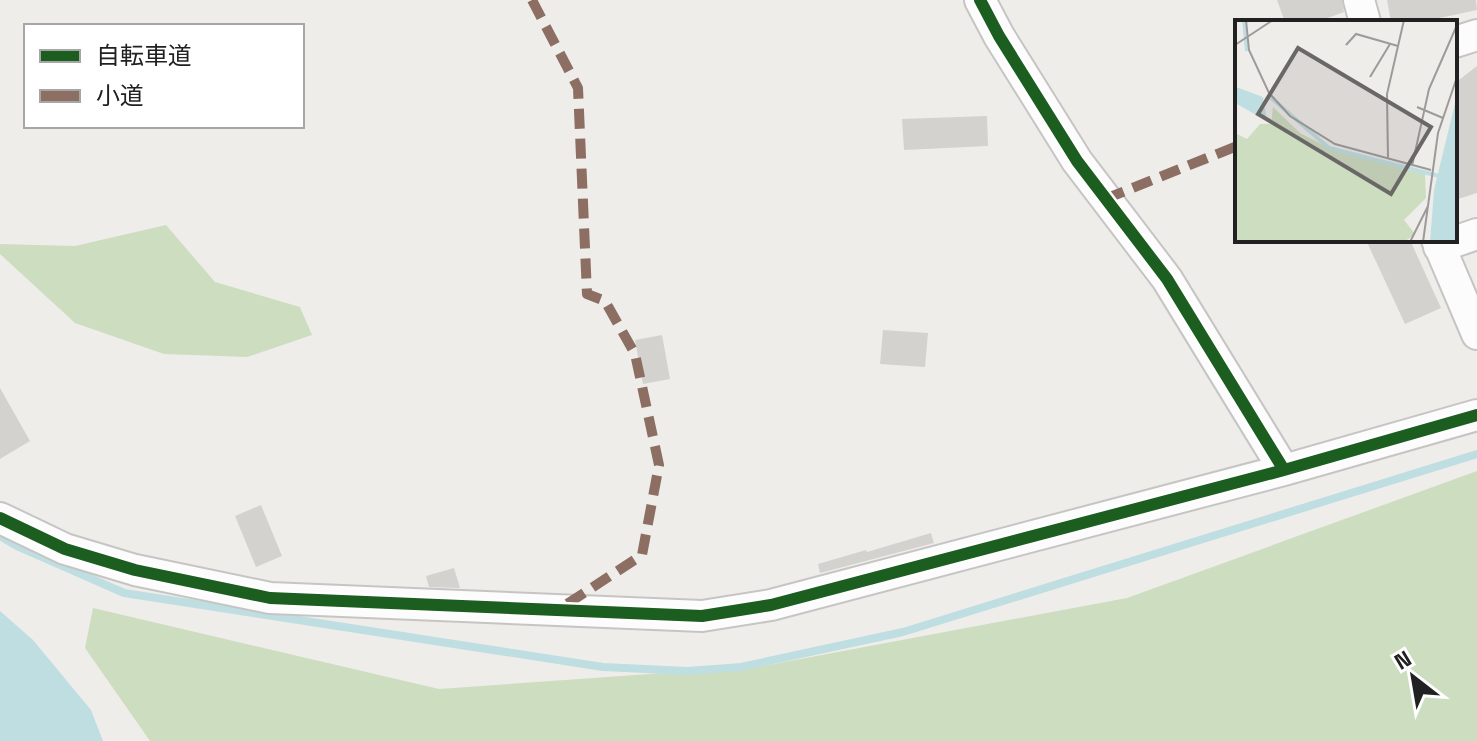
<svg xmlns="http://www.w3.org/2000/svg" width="1477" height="741" font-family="'Space Grotesk','Noto Sans JP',sans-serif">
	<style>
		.forest { fill: #cdddc0 }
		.water { fill: #bfdee2 }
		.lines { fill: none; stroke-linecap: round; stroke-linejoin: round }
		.stream { stroke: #bfdee2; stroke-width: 8 }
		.building { fill: #d4d2cf }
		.minor-casing { stroke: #c6c5c4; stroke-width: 34 }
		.minor { stroke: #fdfcfc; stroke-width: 30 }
		.quiet { stroke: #8d6e63; stroke-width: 10; stroke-dasharray: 20 10; stroke-linecap: butt }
		.cycleway-casing { stroke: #fff; stroke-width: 17 }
		.cycleway { stroke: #1b5e20; stroke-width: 12 }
		.inset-river { fill: none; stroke: #bfdee2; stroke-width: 4 }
		.inset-road { fill: none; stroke: #9d9b9a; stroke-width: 2 }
		.view { fill: #696867; fill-opacity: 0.15; stroke: #696867; stroke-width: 4 }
		.inset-edge { fill: none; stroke: #212121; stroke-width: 4 }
	</style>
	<rect width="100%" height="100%" fill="#efedea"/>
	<!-- forest -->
	<path class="forest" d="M166,225L215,282L300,307L312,335L247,357L164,354L75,323L0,254V244L75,246Z
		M1477,471V741H150L85,648L93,608L439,689L763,666L1127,598Z"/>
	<!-- water -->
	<path class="water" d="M0,611L33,640L91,710L103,741H0Z"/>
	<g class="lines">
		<!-- stream -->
		<path class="stream" d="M0,536L17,546L124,593L603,667L688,671L741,667L903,632L1477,454"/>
	</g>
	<!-- building -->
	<path class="building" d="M1277,0H1342L1344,12L1317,22H1285Z
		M1387,0H1476L1477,10L1421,22H1391Z
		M1477,66V193L1455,200V83Z
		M987,116L988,146L904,150L902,119Z
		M1366,240H1410L1441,308L1405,324Z
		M883,330L928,333L925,367L880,364Z
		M662,335L670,379L643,384L635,340Z
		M0,388L30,441L0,459Z
		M261,505L282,556L256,567L235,516Z
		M931,533L934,543L820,573L818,564L866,550L867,552Z
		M454,568L460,588L429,587L426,576Z"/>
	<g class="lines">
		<defs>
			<path id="minor" d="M980,0L999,36L1077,161L1167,279L1284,470
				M1359,0L1365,22
				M1455,42L1477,35
				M1437,240L1477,334
				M1439,247L1477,234
				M0,518L65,549L135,570L270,598L702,616L771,605L1284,470L1477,415"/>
		</defs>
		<!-- minor casing -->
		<use href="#minor" class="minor-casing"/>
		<!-- minor -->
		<use href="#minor" class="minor"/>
		<!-- quiet -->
		<path class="quiet" d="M532,0L578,88L587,294L605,301L635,354L659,465L642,555L561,608
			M1105,199L1237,146"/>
		<defs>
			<path id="cycleway" d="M980,0L999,36L1077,161L1167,279L1284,470
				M0,518L65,549L135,570L270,598L702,616L771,605L1284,470L1477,415"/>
		</defs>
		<!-- cycleway casing -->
		<use href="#cycleway" class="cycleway-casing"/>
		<!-- cycleway -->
		<use href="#cycleway" class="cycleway"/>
	</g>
	<!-- overview -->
	<g transform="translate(1235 20)">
		<rect width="222" height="222" fill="#efedea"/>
		<path d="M38,87L65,113L96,129L190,154L191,178L169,200L180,214L169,222H0V113L12,119L25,104H36Z" fill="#cdddc0"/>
		<path d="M1,67L28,77L32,101L0,83ZM222,75V222H195L199,170Z" fill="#bfdee2"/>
		<path class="inset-river" d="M9,0L12,31M34,76L94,128L204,156"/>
		<path class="inset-road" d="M11,0L14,30L34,73L55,96L100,124L196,150M0,25L38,0M111,25L121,14L163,26M135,57L155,24M182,87L208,98M153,139L152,74L169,0M177,146L194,69L222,5M175,222L193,186M188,222L203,113L222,57"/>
		<path class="view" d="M63,28L196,107L156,174L23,94Z"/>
		<rect width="222" height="222" class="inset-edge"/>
	</g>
	<!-- legend -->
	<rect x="24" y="24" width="280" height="104" fill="#ffffff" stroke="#a6a6a6" stroke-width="2"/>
	<rect x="40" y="50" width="40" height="12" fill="#1b5e20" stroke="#a6a6a6" stroke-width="2"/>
	<text x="96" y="64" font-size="24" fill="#212121">自転車道</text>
	<rect x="40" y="90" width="40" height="12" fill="#8d6e63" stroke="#a6a6a6" stroke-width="2"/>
	<text x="96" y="104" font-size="24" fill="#212121">小道</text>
	<!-- north arrow -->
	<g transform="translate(1413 677) rotate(329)" stroke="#ffffff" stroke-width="6" paint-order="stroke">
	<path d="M0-6L14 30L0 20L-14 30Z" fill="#212121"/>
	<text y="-12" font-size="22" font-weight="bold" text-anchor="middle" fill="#212121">N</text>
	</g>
</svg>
